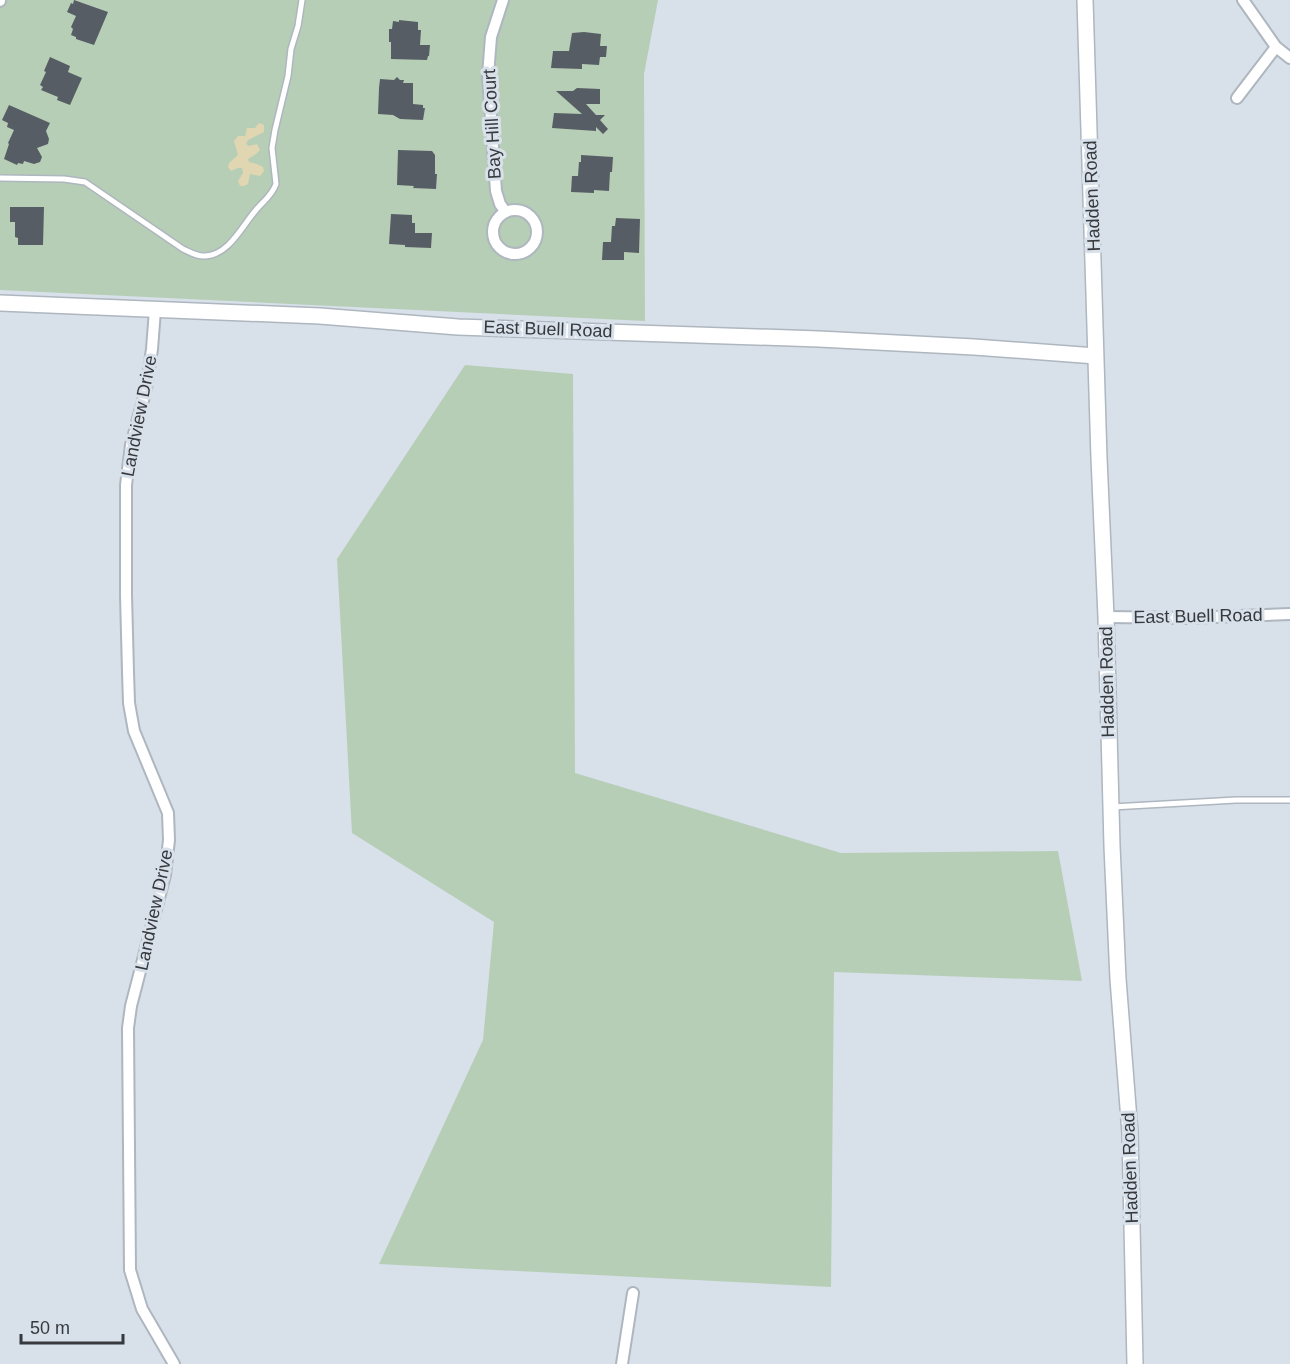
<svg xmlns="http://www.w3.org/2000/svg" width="1290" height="1364" font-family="Helvetica,sans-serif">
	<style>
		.green { fill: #b7ceb6 }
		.sand { fill: #e0d6b1 }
		.building { fill: #565d64 }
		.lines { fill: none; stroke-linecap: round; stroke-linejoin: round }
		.lane-casing { stroke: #aeb6bf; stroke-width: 8 }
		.street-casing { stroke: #aeb6bf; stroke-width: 14 }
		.secondary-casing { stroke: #aeb6bf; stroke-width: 18 }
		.lane { stroke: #fff; stroke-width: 5 }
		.street { stroke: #fff; stroke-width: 10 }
		.secondary { stroke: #fff; stroke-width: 15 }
		.labels { text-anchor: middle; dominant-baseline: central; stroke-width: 6; stroke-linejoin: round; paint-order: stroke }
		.street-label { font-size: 18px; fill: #36393d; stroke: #d8e0ea }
	</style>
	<rect width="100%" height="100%" fill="#d8e0ea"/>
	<!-- green -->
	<path class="green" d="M0,0H658L644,74L645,321L0,290Z
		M465,365L573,374L575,773L841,853L1058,851L1082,981L834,972L831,1287L379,1264L483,1040L494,922L352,833L337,559Z"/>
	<!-- sand -->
	<path class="sand" d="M259,123L264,125V132L248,140L246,144L249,146L257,144L260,150L256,154L248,159L249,162L257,164L263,167L264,171L260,176L250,174L248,184L244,186H240L238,181L243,173L242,168H238L231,171L228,167L229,163L238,155L234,141L238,136H245L247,128H255Z"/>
	<!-- building -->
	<path class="building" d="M74,0L108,12L94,45L76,39V37L71,35L73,29L71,27L76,16L67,12L71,3L73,4Z
		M399,20L418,22V30H421L420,45H430L429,56H428L427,60L391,59V42H389V29H392L393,21L399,22Z
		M584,32L601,34L600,46H607L606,57H600L599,65L582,64V69L551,68L553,51H569L572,33Z
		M50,57L70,66L68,72L82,78L70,105L57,100L58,97L41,90L43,87L40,85L46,72L44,71Z
		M397,77L400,80H404L403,83H413V104L423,105V108H425L423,120L400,119L393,115L378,114L379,88L380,79L394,80Z
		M577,88L600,89V104H586L596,115H605L600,120L608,129L603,134L596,127V131L552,128L554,113L582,114L556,91H573Z
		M9,105L50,123L46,131L49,139L48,144L37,148L42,157L40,162L34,164L24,161L23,164L18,163L17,165L4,159L9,144L8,143L14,130L7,127L8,123L2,120Z
		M398,150L432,151L435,155V174H437L436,189L413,188L414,186L397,185Z
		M581,155L613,157L612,172H610L609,191L594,190V193L571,192L572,176H578L579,162H581Z
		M10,207H44L43,245H18V238L15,237V222H10Z
		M391,214L412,215V223H415V233H432L431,248L405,247V245L389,244Z
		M616,218L640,219L639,253L624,252V260H602L603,242H611L612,226H615Z"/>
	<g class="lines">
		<defs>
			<path id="lane" d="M0,178L64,179L85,182L183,249C190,252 197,257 205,256C229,255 242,226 256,210C263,201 272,196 276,184L272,148L275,130L288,76L291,49L298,26L302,0
				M1112,807L1236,800H1290"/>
			<path id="street" d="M503,0L491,37L488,75L496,191L500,204L505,211
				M1243,0L1276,47L1290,58
				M0,1V0
				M1237,98L1276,47
				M493 232a22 22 0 1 1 44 0a22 22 0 1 1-44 0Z
				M155,310L152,349L146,389L131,445L126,485V595L128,672L129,703L134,731L168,813L169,840L165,875L131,1006L128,1028L130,1270L142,1309L174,1364
				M1106,617L1189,618L1290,614
				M622,1364L633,1293"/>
			<path id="secondary" d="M1085,0L1099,458L1106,617L1112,846L1118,979L1130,1133L1135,1364
				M0,303L320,316L458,327L819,339L974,347L1096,356"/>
		</defs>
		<!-- lane casing -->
		<use href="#lane" class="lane-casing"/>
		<!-- street casing -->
		<use href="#street" class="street-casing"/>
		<!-- secondary casing -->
		<use href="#secondary" class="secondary-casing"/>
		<!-- lane -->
		<use href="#lane" class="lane"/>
		<!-- street -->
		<use href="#street" class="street"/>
		<!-- secondary -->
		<use href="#secondary" class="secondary"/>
	</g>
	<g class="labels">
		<!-- street labels -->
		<g class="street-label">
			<text transform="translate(492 124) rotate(-93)">Bay Hill Court</text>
			<text transform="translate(1092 196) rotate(-92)">Hadden Road</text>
			<text transform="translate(548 329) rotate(2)">East Buell Road</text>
			<text transform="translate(139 416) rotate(-79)">Landview Drive</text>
			<text transform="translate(1198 616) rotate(-1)">East Buell Road</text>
			<text transform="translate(1107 682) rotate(-91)">Hadden Road</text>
			<text transform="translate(154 910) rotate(-78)">Landview Drive</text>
			<text transform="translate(1130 1168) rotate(-92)">Hadden Road</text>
		</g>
	</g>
	<!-- scale -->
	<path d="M21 1334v9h102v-9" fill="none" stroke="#36393d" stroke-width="3"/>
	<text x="30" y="1334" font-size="18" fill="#36393d" stroke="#d8e0ea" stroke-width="4.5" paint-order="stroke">50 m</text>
</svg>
